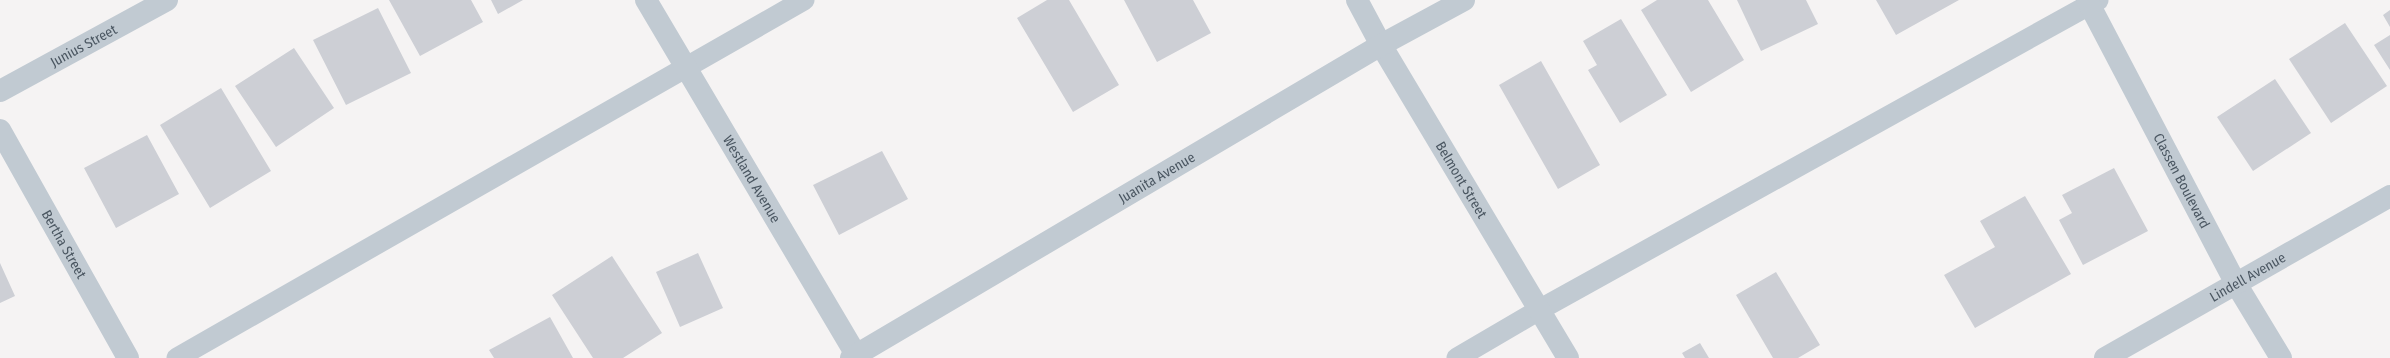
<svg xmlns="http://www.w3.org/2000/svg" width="2390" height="358" font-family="'Fira Sans Condensed',sans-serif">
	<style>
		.building { fill: #cdcfd5 }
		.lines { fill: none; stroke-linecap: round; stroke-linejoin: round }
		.service { stroke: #c1cad2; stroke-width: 21 }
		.minor { stroke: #c1cad2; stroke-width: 22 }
		.tertiary { stroke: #c1cad2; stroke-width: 22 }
		.labels { text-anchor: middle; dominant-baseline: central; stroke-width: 4; stroke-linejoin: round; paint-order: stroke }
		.street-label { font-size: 14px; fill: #4a5661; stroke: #fff }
	</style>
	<rect width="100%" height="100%" fill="#f5f3f3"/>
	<!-- building -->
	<path class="building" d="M389,0H471L483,22L420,56Z
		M491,0H523L498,14Z
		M1047,0H1069L1119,85L1073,112L1017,18Z
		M1124,0H1193L1211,33L1157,62Z
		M1657,0H1708L1744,60L1691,92L1641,10Z
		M1737,0H1806L1818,24L1761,51Z
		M1876,0H1959L1896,35Z
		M378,8L411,73L346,105L313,40Z
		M2390,10V27L2383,15Z
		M1621,19L1667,95L1620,123L1588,70L1597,65L1583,41Z
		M2345,23L2387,86L2331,123L2289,59Z
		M2390,35V70L2374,45Z
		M294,48L334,108L276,147L235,86Z
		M1541,61L1600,165L1558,189L1499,85Z
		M2275,79L2311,133L2253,171L2217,117Z
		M221,88L271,171L210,208L160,125Z
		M147,135L179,194L116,228L84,168Z
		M882,151L908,199L839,235L813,185Z
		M2114,168L2148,231L2083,265L2059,220L2072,213L2062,195Z
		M2025,196L2071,274L1975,328L1944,275L1995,247L1980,221Z
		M698,253L723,308L680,327L656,272Z
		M612,256L662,333L623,358H593L552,295Z
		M0,263L15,296L0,303Z
		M1776,272L1820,345L1798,358H1773L1736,295Z
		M550,317L573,358H494L489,350Z
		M1700,343L1709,358H1685L1682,353Z"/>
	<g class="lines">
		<!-- service -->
		<path class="service" d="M177,358L804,0
			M1457,358L1539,310L2098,0"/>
		<!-- minor -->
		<g class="minor">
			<path id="s1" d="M646,0L858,358"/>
			<path id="s2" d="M1357,0L1381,45L1568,358"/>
			<path id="s3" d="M2087,0L2235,282L2281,358"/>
			<path id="s4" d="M0,130L128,358"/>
			<path id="s5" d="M851,358L1381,45L1464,0"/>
			<path id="s6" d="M2105,358L2390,196"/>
		</g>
		<!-- tertiary -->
		<path class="tertiary" id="s7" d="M0,91L167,0"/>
	</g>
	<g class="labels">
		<!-- street labels -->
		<g class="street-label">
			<text stroke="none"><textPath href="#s7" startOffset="95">Junius Street</textPath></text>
			<text stroke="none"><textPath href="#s5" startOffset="355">Juanita Avenue</textPath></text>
			<text stroke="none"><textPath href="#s1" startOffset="208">Westland Avenue</textPath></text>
			<text stroke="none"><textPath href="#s2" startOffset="208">Belmont Street</textPath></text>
			<text stroke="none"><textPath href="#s3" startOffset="204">Classen Boulevard</textPath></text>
			<text stroke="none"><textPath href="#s4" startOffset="131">Bertha Street</textPath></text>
			<text stroke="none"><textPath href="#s6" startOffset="164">Lindell Avenue</textPath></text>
		</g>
	</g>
</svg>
